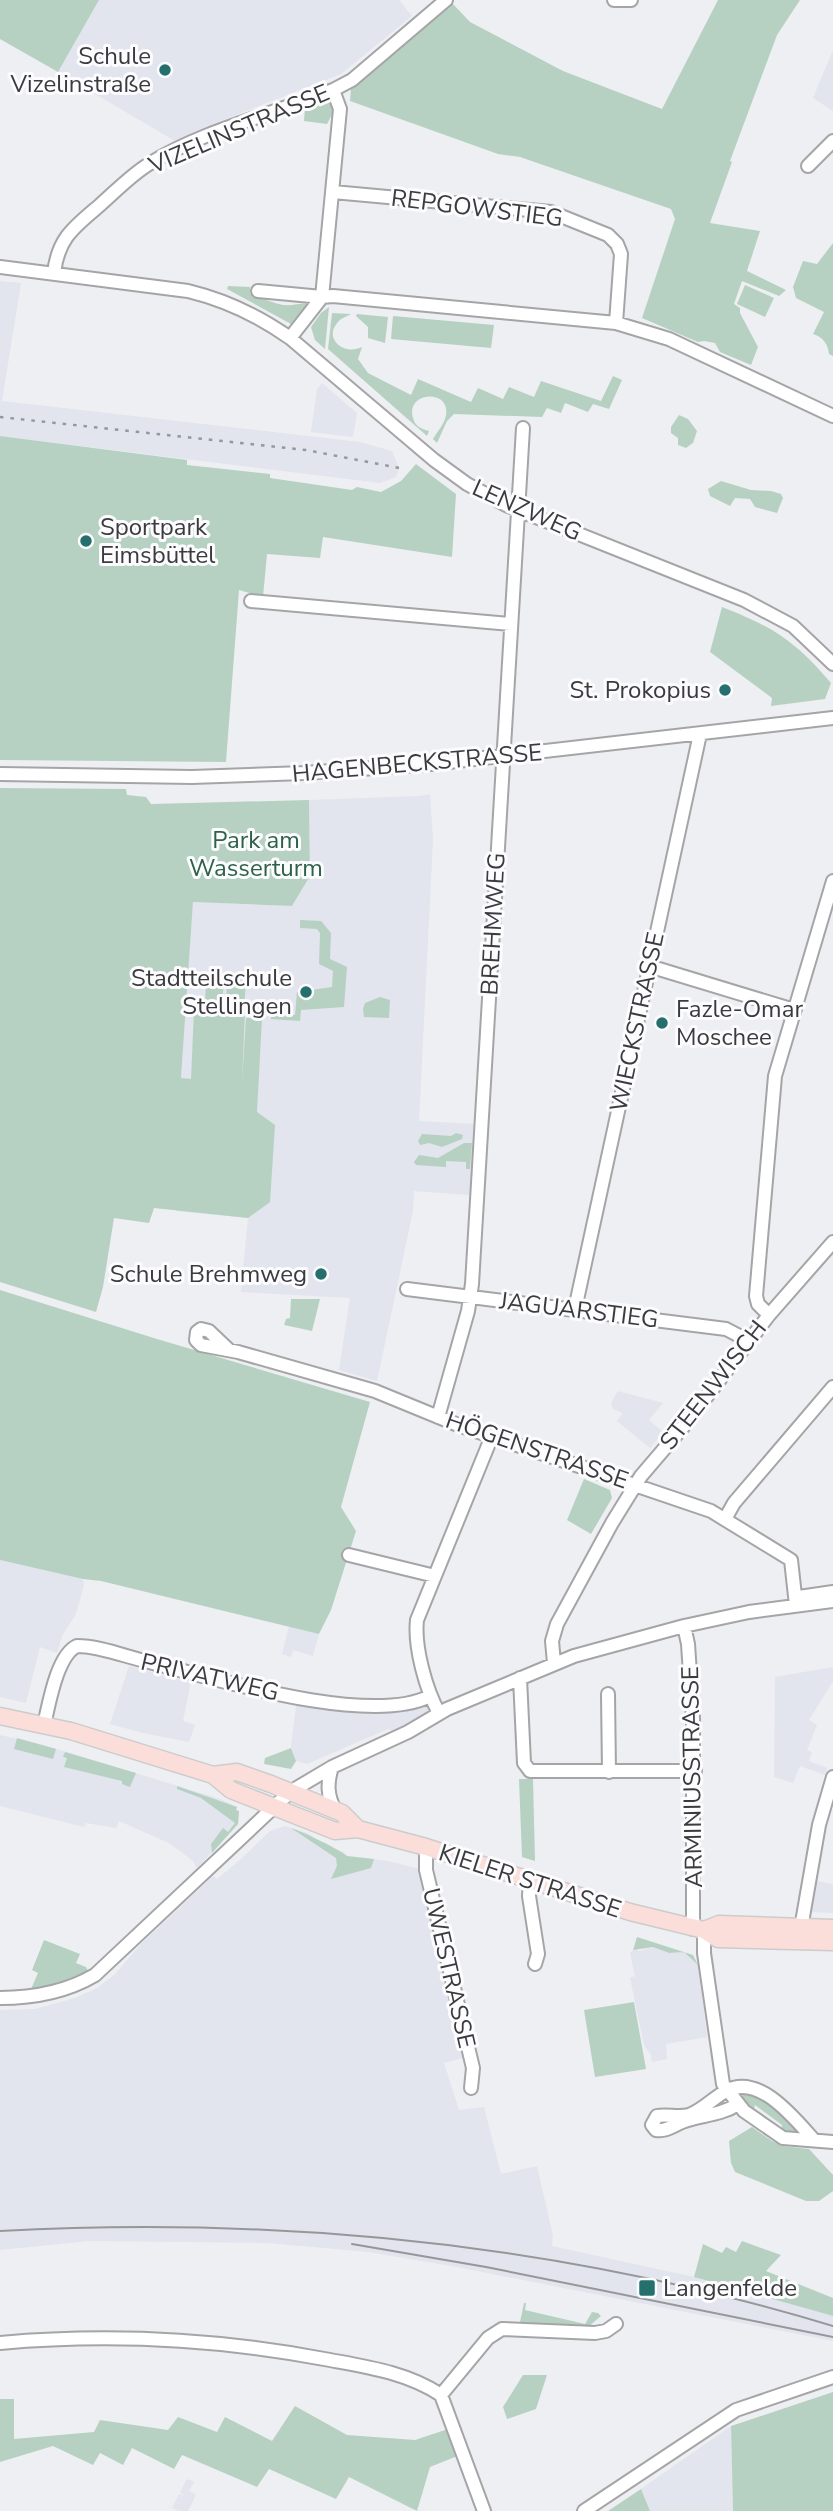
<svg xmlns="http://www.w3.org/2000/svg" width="833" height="2511" font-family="'Nunito Sans',sans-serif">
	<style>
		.built { fill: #e2e4ee }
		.green { fill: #b6d1c2 }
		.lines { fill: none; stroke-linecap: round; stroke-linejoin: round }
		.minor-casing { stroke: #a5a5a8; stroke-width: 16 }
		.major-casing { stroke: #cccccd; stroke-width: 19 }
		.minor { stroke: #fff; stroke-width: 12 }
		.major { stroke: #fbded9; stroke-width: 16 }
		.tram { stroke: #969799; stroke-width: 2 }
		.rail { stroke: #969799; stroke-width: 2.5; stroke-dasharray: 3.5 7; stroke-linecap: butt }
		.poi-dot { fill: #25706d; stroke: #fcfcff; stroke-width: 2.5 }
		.labels { text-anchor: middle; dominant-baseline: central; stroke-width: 6; stroke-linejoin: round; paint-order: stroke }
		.poi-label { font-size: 24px; fill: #3b3b3d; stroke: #fcfcff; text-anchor: end }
		.street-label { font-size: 24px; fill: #3b3b3d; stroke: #fcfcff }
		.park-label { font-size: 24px; fill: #2d6249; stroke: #fcfcff }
	</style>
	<rect width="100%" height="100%" fill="#eeeff2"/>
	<!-- built -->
	<path class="built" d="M99,0H399L412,16L341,74L205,127L175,141L58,72Z
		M833,50V111L813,98Z
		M0,281L21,283L2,401L360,442L392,451L399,468L396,477L380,483L0,436Z
		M322,383L357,413L353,437L311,432L317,389Z
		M430,794L433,839L419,1121L474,1124L470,1195L414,1191L413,1211L377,1381L339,1370L350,1298L241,1292L248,1218L176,1211L183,1124L181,1078L193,902L292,906L310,876L309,800L420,796Z
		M618,1391L663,1403L649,1420L663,1432L650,1448L617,1421L623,1413L613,1409L611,1403Z
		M0,1560L83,1579L84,1585L76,1614L62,1636L57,1653L40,1647L26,1703L0,1697Z
		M289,1626L319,1634L313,1656L293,1650L291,1657L282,1654Z
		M129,1666L191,1682L183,1721L195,1725L189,1742L143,1733L110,1724Z
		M833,1667V1681L809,1720L817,1725L807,1750L812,1752L809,1761L827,1768L825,1775L800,1766L793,1783L774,1777L775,1677Z
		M426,1704L429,1708L428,1711L393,1731L388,1729L307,1764L296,1761L291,1747L296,1705L375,1713Z
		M0,1735L44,1745L220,1799L237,1807L236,1810L239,1811L238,1824L197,1868L193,1861L169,1843L119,1821L116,1828L86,1823L84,1827L0,1806Z
		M285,1826L307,1833L330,1848L344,1852L347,1856L388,1861L420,1869L466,2057L444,2063L459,2110L484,2107L501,2174L537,2166L553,2236L552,2246L694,2277L833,2316V2341L457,2267L368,2252L268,2243L88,2241L0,2250V2010L35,2009L75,1998L97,1988L115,1974L141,1944L213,1876L217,1879L239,1861L270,1831Z
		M817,1881L833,1884V1913L810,1912Z
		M653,1947L669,1953L684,1952L698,1965L707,2037L666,2044L667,2059L652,2062L651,2055L644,2045L630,1978L635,1976L630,1953L635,1949L640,1951Z
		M731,2426L733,2511H650L641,2489Z
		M187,2479L194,2482L189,2491L196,2495L188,2511H179L172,2508L179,2494L186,2497L180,2492Z"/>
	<!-- green -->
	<path class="green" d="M0,0H99L58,72L0,39Z
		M718,0H800L777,35L730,161L732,162L710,223L760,231L747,271L786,290L779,296L742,281L734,304L740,308V313L758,347L751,365L720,352L715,343L704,341L698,342L642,318L675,219L671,209L520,157L498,154L350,101L351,88L363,80L452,3L470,22L563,71L662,109Z
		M329,101L335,109L327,124L304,121L305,108Z
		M833,243V356L829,354C828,344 823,337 813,334L824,312L796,298L793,287L803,261L817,264Z
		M745,285L774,298L765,317L737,304Z
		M228,286L250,287V294C261,297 272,303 283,305C294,306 302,302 312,304L297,323L291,324L227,289Z
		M329,307L325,349L315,340L311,327L321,313Z
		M332,313L351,314C348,316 341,318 338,322C323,338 343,356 362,347L358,359L368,373L411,395L418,379L471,402L478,388L503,399L509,387L534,397L541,381L601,401L613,376L622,380L609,409L593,404L588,412L565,403L561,413L547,408L542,417L454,414L447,421L437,443L433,439C437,432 445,423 446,415C451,389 405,391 413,418C415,426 421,429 429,431L427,436L328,349Z
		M357,314L388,317L385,343L368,338V327L356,316Z
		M393,316L494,325L491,348L391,339Z
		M679,415L688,419L697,431L693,443L686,448L678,445V438L671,433V427Z
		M0,436L187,460V465L270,474V478L352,490L357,487L381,492L401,481L416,464L456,494L452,557L323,537L320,558L267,554L263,597L239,590L226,762L0,760Z
		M721,481L751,490L771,491L781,494L783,498L777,513L755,507L750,499L735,498L730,506L710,496L708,489Z
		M722,607C773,627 794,640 831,683L825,699L771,706L772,698L710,652Z
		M0,788L126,789L127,795L146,797L151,804L309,800L310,876L292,906L193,902L181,1078L191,1079L194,1010L245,1012L242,1082L246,1018H262L257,1112L275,1125L270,1202L248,1218L154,1208L149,1223L114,1218L103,1287L96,1312L0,1282Z
		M300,920L321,921L331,933L330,959L347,967L344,1007L301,1010L300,1021L271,1019V1015H295L297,992L332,987L333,971L319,964L320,933L317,929L300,928Z
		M206,978L224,979L222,1006L205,1005Z
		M227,980L246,981L244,1008L226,1007Z
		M380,997L390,1000L389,1018L364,1017L363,1009L365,1003Z
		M456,1133L463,1135L462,1139L442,1147L429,1143L420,1145L418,1141L422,1134L451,1136Z
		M464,1143H472L470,1169H466V1162L446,1161V1167L416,1165L414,1162L419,1155L438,1158Z
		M0,1290L157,1339L370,1402L341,1507L356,1531L331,1610L319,1634L101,1581L83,1579L0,1560Z
		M291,1299H320L312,1331L284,1325L286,1319L290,1318Z
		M584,1479L610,1490L612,1498L591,1534L567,1520Z
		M17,1738L56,1749L53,1759L14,1749Z
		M291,1748L296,1761L291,1769L264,1764L265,1758Z
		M65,1752L136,1773L130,1787L122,1784V1781L64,1767L67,1758L63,1757Z
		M519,1779H533L535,1861L522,1857Z
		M177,1786L237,1807L236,1810L239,1811L238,1824L212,1853L211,1844L223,1828L228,1832L235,1823L201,1798L177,1789Z
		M291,1828C301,1831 341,1850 347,1856L374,1859L371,1868L331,1879L337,1866L336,1858Z
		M637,1937L693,1955L698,1965L684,1952L669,1953L653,1947L633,1950Z
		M44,1940L80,1954L76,1963L86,1967L88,1971L51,1986L31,1989L38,1973L32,1970Z
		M634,2002L646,2069L595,2077L584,2010Z
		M743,2093C758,2093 796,2120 801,2134L781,2133L782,2125L755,2105L753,2113L741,2100Z
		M752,2127L772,2141L783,2146L809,2149L833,2175V2191L819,2201H806L735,2172L731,2163L729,2141Z
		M742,2241L781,2255L766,2271L833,2298V2316L694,2277L703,2244L722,2253L726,2247L736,2252Z
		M524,2303H526L525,2310L585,2324L592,2312L598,2313L601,2316L588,2327L520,2322Z
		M523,2375H547L536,2409L507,2419L503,2407Z
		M833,2392V2511H733L731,2426Z
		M0,2399H14V2439L94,2432L100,2420L168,2430L178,2417L217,2432L225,2417L272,2441L295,2406L347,2435L415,2440L448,2429L460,2455L430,2467L417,2511L349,2477L336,2499L269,2469L257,2487L182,2455L174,2469L132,2448L123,2465L100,2453L93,2465L53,2446L0,2462Z
		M641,2489L650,2511H608Z"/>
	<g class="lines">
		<defs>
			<path id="minor" d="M614,0H631
				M808,166L833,141
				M333,192L551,212L608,235L617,244L621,254L616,323
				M0,267L188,291C225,300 259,316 290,338L434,460L467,484L506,505L744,600L793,626L833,664
				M54,273C58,238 74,227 100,205C116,191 131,175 149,164C204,130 274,114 333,90L352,80L446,0
				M258,291L322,297L340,109L333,90
				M290,338L322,297L333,296L616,323L669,339L833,416
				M251,601L511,624
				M0,774L192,777L304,773L431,764L833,718
				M649,966L794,1010
				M407,1289L726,1329L749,1341
				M575,1309L700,734
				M769,1315L758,1304L756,1296L775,1076L833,881
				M229,1350L209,1331L201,1329L197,1332L196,1340L201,1345L238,1352L375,1391L458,1425L711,1511L791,1560L796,1605
				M438,1417L468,1311L472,1284L523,428
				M725,1519L734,1503L833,1387
				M349,1555L435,1576
				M799,1597L833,1592
				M684,1626L688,1644L693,1719V1929
				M554,1663L552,1641L557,1624L612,1523L641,1476L688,1421L769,1315L833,1242
				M520,1678L524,1763L530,1771H695
				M608,1694L609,1772
				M439,1713C426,1690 414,1647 417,1620L492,1436
				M44,1725C49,1704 57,1655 77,1646C99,1646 124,1656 145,1661C212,1678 370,1727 430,1696
				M332,1767C327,1783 327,1795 335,1810
				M426,1847V1870L473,2068L471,2088
				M530,1881L529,1896L538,1954L535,1964
				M801,1928L819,1825L833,1777
				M704,1930V1953L723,2084L744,2111L783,2138L833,2142
				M0,1998C33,1998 66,1992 95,1975L290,1792L332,1767L408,1732L447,1709L574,1656L684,1626L749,1612L833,1601
				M738,2104C723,2114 705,2115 688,2120C676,2123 668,2132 656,2130L652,2125L657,2116C667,2114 679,2118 689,2115C703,2110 713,2098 726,2091C759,2073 794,2118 814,2140
				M0,2343C111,2333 220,2339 330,2360C368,2367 408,2373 441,2395L484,2511
				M441,2395L488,2338L502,2329L595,2333L606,2331L616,2324
				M584,2511L736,2410L833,2377"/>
			<path id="major" d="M0,1716L71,1731L213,1775L237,1772L271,1784L342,1813L358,1829
				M213,1775L231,1790L335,1831L358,1829L426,1847L630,1912L704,1930L718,1939L833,1942
				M704,1930L719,1924L833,1928"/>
		</defs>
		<!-- minor casing -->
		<use href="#minor" class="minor-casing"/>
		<!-- major casing -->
		<use href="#major" class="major-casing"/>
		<!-- minor -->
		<use href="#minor" class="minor"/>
		<!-- major -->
		<use href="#major" class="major"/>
		<!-- tram -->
		<path class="tram" d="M0,2231C281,2216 563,2244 833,2326
			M352,2244L486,2267L833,2337"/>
		<!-- rail -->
		<path class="rail" d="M0,417L306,450L399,468"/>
	</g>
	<!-- markers -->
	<g class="poi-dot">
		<circle cx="165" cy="70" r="7"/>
		<circle cx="86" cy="541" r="7"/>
		<circle cx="725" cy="690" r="7"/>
		<circle cx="306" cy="992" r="7"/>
		<circle cx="662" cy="1023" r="7"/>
		<circle cx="321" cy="1274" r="7"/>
		<rect x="638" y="2279" width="18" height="18" rx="3.5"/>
	</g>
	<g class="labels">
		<!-- poi labels -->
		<g class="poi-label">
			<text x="151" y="56">Schule<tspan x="151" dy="28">Vizelinstraße</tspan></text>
			<text x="100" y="527" text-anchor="start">Sportpark<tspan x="100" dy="28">Eimsbüttel</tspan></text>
			<text x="711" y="690">St. Prokopius</text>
			<text x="292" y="978">Stadtteilschule<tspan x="292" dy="28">Stellingen</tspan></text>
			<text x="676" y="1009" text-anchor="start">Fazle-Omar<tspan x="676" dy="28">Moschee</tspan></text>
			<text x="307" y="1274">Schule Brehmweg</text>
			<text x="663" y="2288" text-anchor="start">Langenfelde</text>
		</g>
		<!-- street labels -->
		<g class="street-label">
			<text transform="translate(239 129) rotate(-23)">VIZELINSTRASSE</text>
			<text transform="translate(477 208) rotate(7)">REPGOWSTIEG</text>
			<text transform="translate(527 510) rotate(24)">LENZWEG</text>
			<text transform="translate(417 763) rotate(-5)">HAGENBECKSTRASSE</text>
			<text transform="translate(493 924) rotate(-87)">BREHMWEG</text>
			<text transform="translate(637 1022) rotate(-78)">WIECKSTRASSE</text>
			<text transform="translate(579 1310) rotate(7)">JAGUARSTIEG</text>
			<text transform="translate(713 1385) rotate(-52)">STEENWISCH</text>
			<text transform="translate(537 1450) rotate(19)">HÖGENSTRASSE</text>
			<text transform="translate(210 1677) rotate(13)">PRIVATWEG</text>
			<text transform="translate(692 1777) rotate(-91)">ARMINIUSSTRASSE</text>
			<text transform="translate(530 1881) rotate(18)">KIELER STRASSE</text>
			<text transform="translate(449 1968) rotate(77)">UWESTRASSE</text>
		</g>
		<!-- park labels -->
		<g class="park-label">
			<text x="256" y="840">Park am<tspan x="256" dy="28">Wasserturm</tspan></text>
		</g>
	</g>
</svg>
